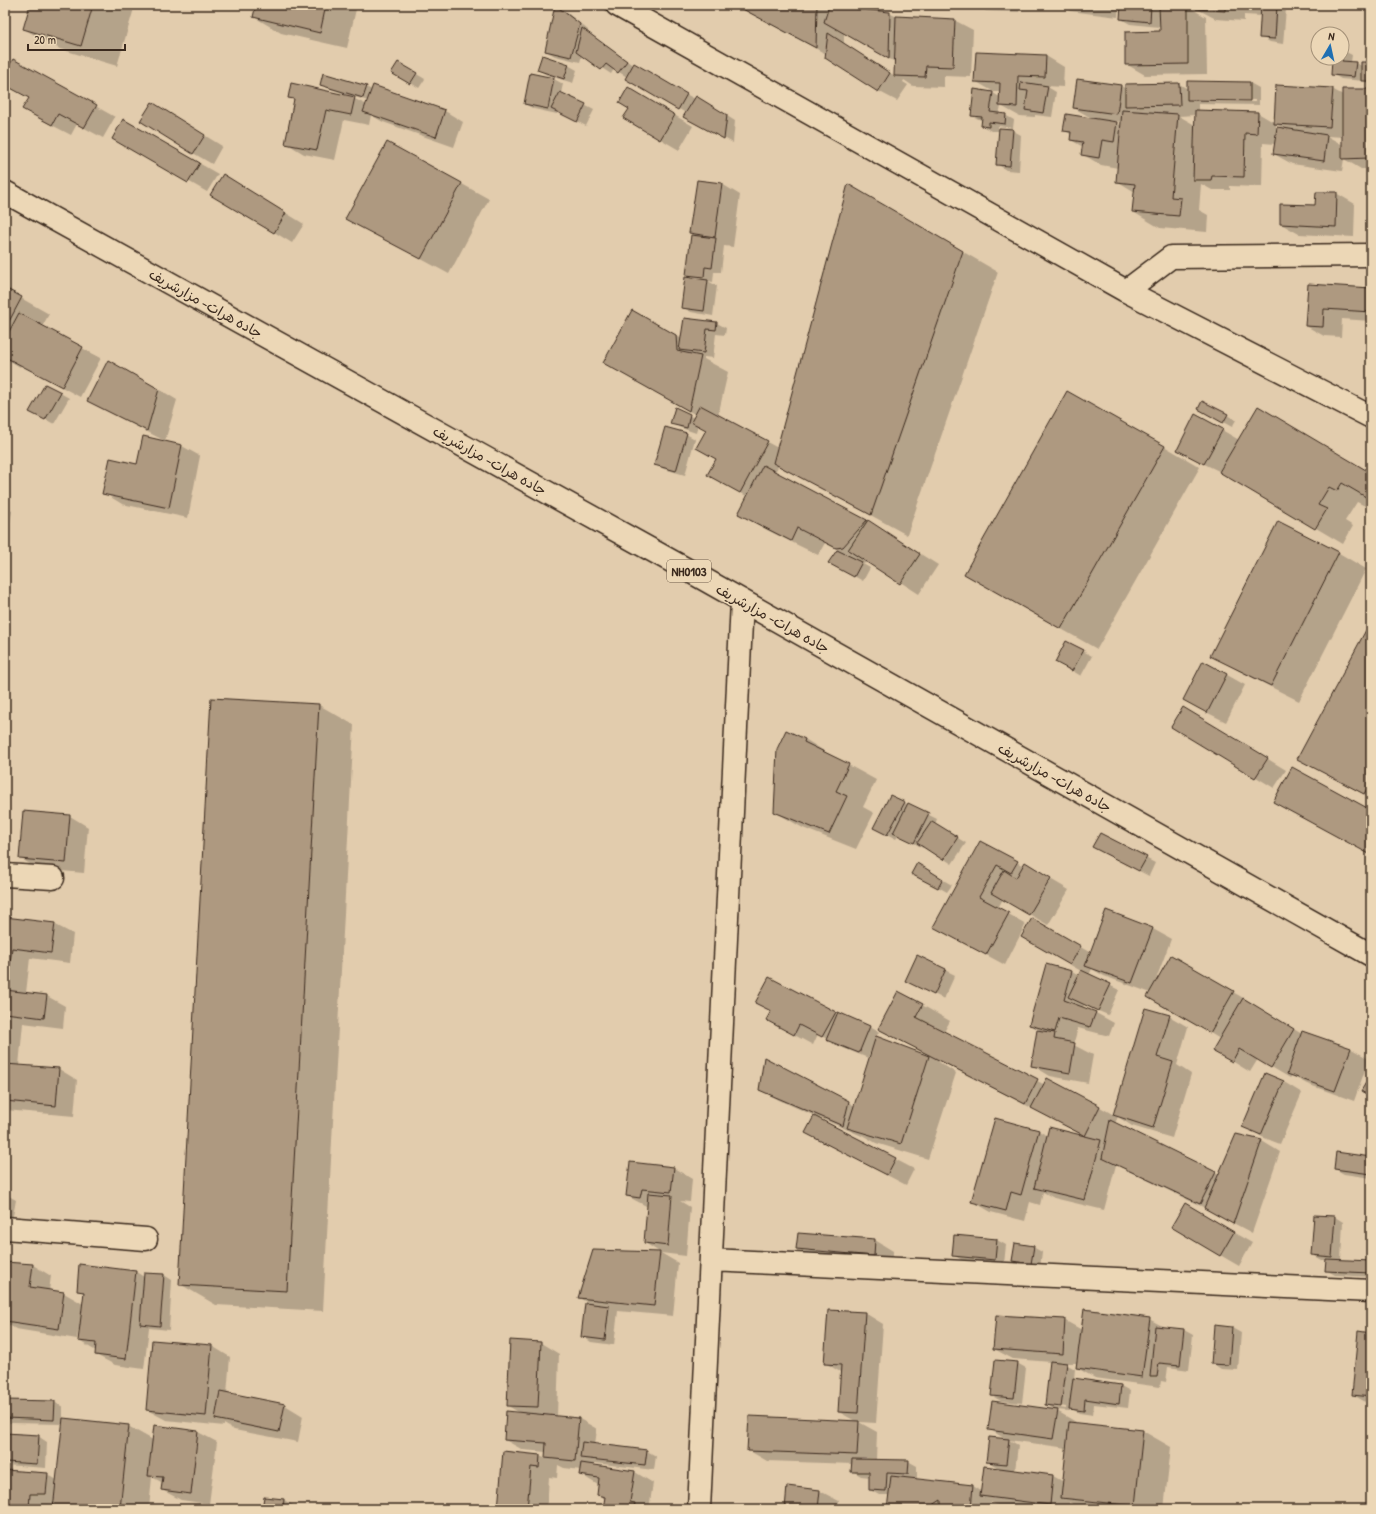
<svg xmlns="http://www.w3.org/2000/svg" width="1376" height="1514" font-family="'Patrick Hand','Playpen Sans Arabic',sans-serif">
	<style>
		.shadow { fill: #0003; fill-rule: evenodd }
		.building { fill: #ae9980; stroke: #3b2a1e }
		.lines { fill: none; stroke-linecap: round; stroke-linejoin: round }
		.minor-casing { stroke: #3b2a1e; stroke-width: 25 }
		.highway-casing { stroke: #3b2a1e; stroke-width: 25 }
		.minor { stroke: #ecd7b6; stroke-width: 22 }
		.highway { stroke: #ecd7b6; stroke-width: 22 }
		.labels { text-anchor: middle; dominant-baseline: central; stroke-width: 3; stroke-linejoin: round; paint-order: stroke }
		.shield { fill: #ecd7b6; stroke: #705e4c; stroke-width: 1 }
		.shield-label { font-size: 13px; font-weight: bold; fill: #3b2a1e }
		.street-label { font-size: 14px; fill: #3b2a1e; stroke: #ecd7b6 }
	</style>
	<rect width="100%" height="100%" fill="#e2ccad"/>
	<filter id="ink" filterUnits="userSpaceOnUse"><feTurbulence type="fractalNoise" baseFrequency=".025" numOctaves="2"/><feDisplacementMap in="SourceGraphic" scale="8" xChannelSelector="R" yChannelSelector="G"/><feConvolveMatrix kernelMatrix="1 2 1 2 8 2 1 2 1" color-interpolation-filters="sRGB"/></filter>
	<g filter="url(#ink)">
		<!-- shadow -->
		<path class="shadow" d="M31,5H135L117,66L60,49L24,29Z
			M257,5H357L347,48L281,33L254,17Z
			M735,5H845V9L889,13L897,17L954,20L973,30L971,77L944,76V87L913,86L904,80L903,82L908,85L897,101L878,91L826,54ZM844,33L895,62V76L844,44Z
			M976,5H1020L1019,12L986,11Z
			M1060,5H1119L1118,17L1070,11Z
			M1122,5L1187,6L1206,17L1207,74L1145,75L1126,64L1161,32V20H1159V27L1130,24L1121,19Z
			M1198,5H1295V7L1281,6L1286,9L1283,44L1270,42L1261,37L1262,16L1244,15V21L1216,19L1197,9Z
			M556,6L565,11L588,30V33L634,66L695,99L705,102L735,121L733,143L685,116L686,113L626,79L627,77L614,69L611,74L582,55L580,62L555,56L546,51Z
			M1342,50L1352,55L1351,62L1355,63L1362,66L1371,63V85L1364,81L1341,79L1332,74L1333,58H1342Z
			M1046,56L1064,67L1063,87L1046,86L1056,92L1052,117L1035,115V117L1019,116L1001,106L999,114L1005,115L1014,120L1013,128L998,126V129H1010L1021,135L1019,171L1006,170L997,164L999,131H991L982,126L983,121L972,116L993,93L1000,97L1001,92H994L975,81Z
			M13,60L115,117L103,138L77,124L71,135L42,120L30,98L5,84V75Z
			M398,63L425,79L419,88L393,72Z
			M568,65L577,70L573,83L547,75L538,70Z
			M531,74L554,79L563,84L561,93L594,110L586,126L557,111V114L534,109L525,104Z
			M1078,81L1121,86L1126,89V85L1179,84L1188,89L1250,83L1259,88V105L1198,104V111L1258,113L1275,123L1332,89L1343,95L1371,90V169H1361L1344,159L1342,171L1292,164L1274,154L1275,144L1263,143L1262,187L1230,186V190H1212L1201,184L1199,210L1208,215L1207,232L1160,228L1133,212L1135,192L1117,181L1118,168L1101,165L1082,154L1083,147L1071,140L1072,135L1064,130L1095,120L1074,108ZM1198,99L1255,100V102L1198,101ZM1196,115L1195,125L1179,116ZM1113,121L1122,122V126ZM1276,124L1286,130L1276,128ZM1327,136L1343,137V145Z
			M321,84L366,87L372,90L373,86L445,111L463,122L454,147L383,122L371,115L369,125L344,120L335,160L304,154L286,143L295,101L289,97L353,98L367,105L368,101L330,89Z
			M628,88L693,126L679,150L625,118L630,108Z
			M170,114L222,146L212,164L193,153Z
			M124,120L218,174L207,192L113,138Z
			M698,181L722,184L740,195L733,247L724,246L721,272H714L713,282L708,281L717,286L713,316L691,312L682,307L695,279L687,275L697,237L690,233Z
			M462,184L489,199L449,274L347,219Z
			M848,185L998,272L907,535L779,465L775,472L868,521L938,565L919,594L869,562L863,564L870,568L863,581L830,563L838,550L825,543L818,555L767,530L739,514L748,497L727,485L707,430L698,425L696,433L681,428L672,423L676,408L694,418L696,415L631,378L633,312L682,339L685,319L717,323L726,328L725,335L716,334L713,358L704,357V359L728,372L718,416L778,448Z
			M242,186L304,224L292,243L274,232Z
			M1336,193L1355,204L1354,237L1299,234L1281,224L1316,206Z
			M1309,285L1371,289V321L1342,319L1341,337L1324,336L1306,326Z
			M5,289L49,314L42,327L101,358L80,397L21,365L20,367L5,358Z
			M46,385L69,398L54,424L30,411Z
			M159,389L177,400L165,441L88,401Z
			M1203,402L1236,420L1232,427L1199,409Z
			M1222,430L1239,440L1371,474V499H1370L1365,506L1357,502L1345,521L1353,526L1343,544L1223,473L1196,460Z
			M686,434L695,439L685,475L664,469L655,464Z
			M144,437L182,446L200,456L188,518L122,504L104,493L137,465Z
			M1164,446L1200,467L1097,649L1001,595Z
			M5,507L12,511L5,551Z
			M1279,522L1339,553L1366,569L1299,701L1239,671L1212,655Z
			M1371,634V798L1298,759Z
			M1083,651L1092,656L1081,676L1056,661Z
			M1204,662L1245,685L1226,722L1202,710Z
			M319,705L354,725L323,1311L216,1305L180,1284Z
			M1202,719L1286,770L1274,788L1172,726Z
			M805,739L832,756L876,780L863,807L874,813L856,849L803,828L775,812Z
			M891,796L937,819L935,824L966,843L952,864L924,846L923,848L899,835L896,839L883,832Z
			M70,816L88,827L84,873L38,869L20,858Z
			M1100,834L1155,863L1149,876L1102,852Z
			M980,843L1024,866L1025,864L1069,890L1048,925L1003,899L998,908L1026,924L1005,965L953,937Z
			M917,865L952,885L947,892L913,873Z
			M1106,911L1153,929L1171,939L1154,985L1172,957L1252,1003L1251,1004L1302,1034L1350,1048L1369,1059L1354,1101L1307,1084L1292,1076L1290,1078L1258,1059L1250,1072L1214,1050L1220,1039L1149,996L1151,993L1104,976L1092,969L1089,975L1119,990L1108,1015L1084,1005L1083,1008L1096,1013L1114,1023L1109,1036L1078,1028L1074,1042L1066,1041L1093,1055L1088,1083L1050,1076L1032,1065L1043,1032L1030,1025L1072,972L1079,976L1081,971L1022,937L1032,920L1091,953Z
			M5,918L54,924L73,934L70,963L30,958L26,993L47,996L65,1006L63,1028L23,1023L19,1066L59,1069L77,1080L74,1116L5,1110Z
			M917,956L955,975L944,999L915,985Z
			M770,978L838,1015L870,1027L879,1032L876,1037L927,1056L928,1055L879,1028L922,1005L950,1021L944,1032L1045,1085L1100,1107L1114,1115L1169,1016L1188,1027L1177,1065L1191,1074L1172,1138L1132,1126L1118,1117L1115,1123L1219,1175L1262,1141L1280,1152L1252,1233L1205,1208L1116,1165L1104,1210L1054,1198L1043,1192L1040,1205L1030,1202L1025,1221L991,1212L972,1201L995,1119L1039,1131L1048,1136L1088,1137L940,1061L939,1062L956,1073L928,1159L876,1143L862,1135V1136L820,1118V1120L914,1169L906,1185L825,1143L806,1133L815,1116L779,1100L760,1090L848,1102L855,1106L872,1051L871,1050L868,1058L841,1047L818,1034L813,1045L785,1030L772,1011Z
			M1265,1075L1284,1082L1302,1093L1280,1144L1262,1137L1244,1126Z
			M5,1113L7,1115L5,1138Z
			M1371,1158V1178L1344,1174L1335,1169Z
			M631,1163L674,1168L692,1179L690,1202L680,1201L690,1207L686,1256L661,1253L678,1263L673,1316L618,1311L614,1345L591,1342L582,1336L592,1305L579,1298L594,1251L661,1253L645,1243L648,1207L627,1196Z
			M5,1194L16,1200L12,1221L5,1220Z
			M1185,1205L1252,1243L1239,1266L1172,1227Z
			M1335,1217L1343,1222L1341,1260L1371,1262V1277L1335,1275L1326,1270L1327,1260H1322L1313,1255Z
			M875,1240L893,1251L892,1266L816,1259L797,1249Z
			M997,1240L1006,1245L1004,1264L962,1260L953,1255Z
			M1033,1247L1042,1252L1040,1268L1022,1265L1013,1260Z
			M5,1263L33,1265L51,1276L49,1291L64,1293L83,1304L85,1294L78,1290L80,1265L136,1272L144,1277L164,1275L172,1280L169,1330L149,1328L144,1369L115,1365L96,1355V1351L79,1341L80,1331H78L77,1339L16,1329L5,1323Z
			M865,1313L883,1324L876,1423L859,1422L877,1432L876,1460L908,1461L917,1466V1480L973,1486L981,1491L1000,1469L987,1461L1007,1440L989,1429L1057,1411L1076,1422L1075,1424L1143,1431L1171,1447L1164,1509H1082L1069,1502V1509H1021L999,1506L991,1502L990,1509H888L890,1495H879L870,1490V1477L861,1476L852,1471L853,1464L767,1461L748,1450L857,1422L839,1412L842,1373L825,1363ZM1009,1440L1067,1448L1064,1482L1053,1476L1015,1471L1018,1445Z
			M1149,1319L1164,1327L1184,1330L1193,1335L1189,1370L1168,1367L1166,1382L1161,1381L1160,1387L1095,1378L1077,1368V1363H1064L1075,1369L1074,1379L1121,1386L1130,1391L1128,1408L1094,1404L1093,1415L1079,1413L1070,1408V1411L1055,1410L1046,1404L1051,1362L1013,1359L994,1349L1064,1320L1082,1330ZM1054,1405L1066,1407V1409L1054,1407Z
			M1215,1326L1232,1328L1241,1333L1238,1370L1221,1369L1212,1363Z
			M1371,1334V1405L1353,1395Z
			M511,1341L541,1343L559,1354L557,1417L578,1418L597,1429L595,1445L647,1451L656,1456L654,1470L594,1463V1466L635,1472L653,1483L649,1509H604L605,1499L598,1495V1485L580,1474L581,1470L564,1468L558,1465L557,1478L549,1477L547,1509H499L504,1452L540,1456L546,1459V1452L523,1450L505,1440L522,1414L508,1406Z
			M212,1346L230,1357L227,1394L285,1405L303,1416L298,1442L234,1430L224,1424V1426L166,1420L147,1410Z
			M1017,1363L1026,1368L1022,1403L1001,1401L992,1396Z
			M5,1401L54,1402L63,1407V1419L128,1426L153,1440L155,1426L198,1432L217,1442L209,1504L181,1500L162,1490L163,1483L152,1477L149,1509H54L55,1504H49L48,1509H5V1471L47,1474L57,1480L63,1424L10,1423L5,1420Z
			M5,1434L38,1436L47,1442L46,1468L5,1465Z
			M788,1487L820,1491L839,1501L838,1509H786Z
			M265,1498L284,1500L293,1505V1509H263Z"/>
		<!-- building -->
		<path class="building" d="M30,5H93L81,46L23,29Z
			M256,5H326L320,33L253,17Z
			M555,5L580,24L571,57L545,51Z
			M735,5H817L816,48Z
			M1121,5H1151L1150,22L1120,19Z
			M1159,5H1188V64L1125,65V32L1160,31Z
			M1197,5H1259V7L1225,5V11L1196,9Z
			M1261,5H1277L1275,39L1259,38Z
			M829,6L890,12L889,59L824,22Z
			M896,16L955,19L953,67L926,66L925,77L894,76Z
			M582,28L627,61L618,73L606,64L601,70L576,52Z
			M828,33L890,73L878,92L825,58Z
			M1342,49H1343L1342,61L1356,62L1354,77L1331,75L1332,58H1342Z
			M976,52L1046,55L1045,77L1018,76L1017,107L999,106L1000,83L974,82Z
			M542,55L569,64L564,79L537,70Z
			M13,59L97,105L84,128L58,114L52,125L22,109L29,98L5,85V73Z
			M398,62L417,73L410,84L391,73Z
			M1361,62H1371V81H1361Z
			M634,63L687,94L678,110L625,79Z
			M323,73L367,86L363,98L320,85Z
			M530,73L554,78L548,109L524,104Z
			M1077,79L1121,85L1117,114L1073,108Z
			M1187,81L1250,82V101L1187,100Z
			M1021,82L1048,86L1043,113L1025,110L1028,91L1020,90Z
			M291,83L355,97L351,115L326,110L317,150L285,144L294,99L288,98Z
			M1179,83L1180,105L1125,106V84Z
			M373,85L445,110L436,137L363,112Z
			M1276,85L1333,88L1330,127L1274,124Z
			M628,87L675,115L660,140L623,118L629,109L619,103Z
			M974,89L993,92L990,112L1006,114L1005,124L989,122V127L981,126L982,117L971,116Z
			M1342,89H1371V144H1369V158L1342,159Z
			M560,92L586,104L577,122L551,109Z
			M696,96L727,115L724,139L683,117Z
			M152,102L205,135L193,154L140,121Z
			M1122,110L1178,114L1171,197L1181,198L1179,216L1132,212L1135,184L1116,182Z
			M1195,110L1258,112L1257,134L1245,133L1244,177L1212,176L1211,180H1193Z
			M1066,114L1117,122L1114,142L1102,140L1099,158L1081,155L1083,142L1070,140L1071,132L1063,131Z
			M123,119L200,163L188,183L112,139Z
			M1277,127L1327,135L1324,161L1273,154Z
			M999,128L1013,129L1010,166L996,165Z
			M387,142L462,183L421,259L345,219Z
			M223,174L286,213L274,233L210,195Z
			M697,180L722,183L715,237L689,233Z
			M848,184L963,251L871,515L773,463Z
			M1316,192H1337L1336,227L1280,224V204L1315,205Z
			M691,235L716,238L712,268L705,267L704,277L686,275Z
			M685,277L708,280L704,311L681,308Z
			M1308,284L1371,288V312L1324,309L1323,327L1305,326Z
			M5,288L22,297L5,329Z
			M632,310L676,335L677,351L701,356L689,411L603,363Z
			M19,313L83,347L62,387L5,357V339Z
			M684,318L717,322L716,330L707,329L704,353L679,350Z
			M108,360L159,389L147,431L87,401Z
			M45,384L61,392L45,420L29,412Z
			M1067,391L1165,446L1061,629L964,574Z
			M1202,401L1228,414L1223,423L1198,409Z
			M700,405L768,441L740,493L707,475L716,459L696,448L706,430L691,422Z
			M1258,406L1371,473V500L1342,483L1337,491L1329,487L1318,505L1327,509L1315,529L1219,472Z
			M675,407L690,414L687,428L670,424Z
			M1195,414L1223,429L1204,464L1177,450Z
			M665,427L687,433L676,471L654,465Z
			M143,436L182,445L169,508L102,494L110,458L137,464Z
			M763,465L867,520L843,547L836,548L797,528L791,541L738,514Z
			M868,520L920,554L900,584L848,550Z
			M1278,521L1339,552L1271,686L1210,656Z
			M837,550L862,562L854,577L828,563Z
			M1366,630L1371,633V781L1364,794L1297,759Z
			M1066,641L1084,650L1072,671L1055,662Z
			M1203,661L1227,674L1207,713L1183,700Z
			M211,698L319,704L287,1291L179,1285Z
			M1183,707L1268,758L1255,778L1171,727Z
			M786,730L805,739L804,742L849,764L836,791L847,796L829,834L774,812L777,749Z
			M1292,767L1371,810V855L1273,802Z
			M890,795L905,802L887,835L873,828Z
			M908,803L929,813L914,843L893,833Z
			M23,811L70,815L66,863L19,859Z
			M932,821L958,837L943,860L917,843Z
			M1100,833L1147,857L1139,871L1092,847Z
			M980,841L1018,861L1011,873L997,865L979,897L1009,913L986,955L933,927Z
			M1025,862L1051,878L1029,915L991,893L1004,870L1016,878Z
			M917,863L943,879L938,888L911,874Z
			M1106,910L1153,928L1132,983L1085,966Z
			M5,917L55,923L51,953L12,948L7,985H5Z
			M1032,918L1081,946L1070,965L1021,937Z
			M917,955L946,969L934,995L905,981Z
			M1171,955L1234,991L1210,1033L1147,997Z
			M1046,964L1072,971L1064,1000L1096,1012L1090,1027L1059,1018L1055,1032L1029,1025Z
			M1081,970L1111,984L1098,1011L1068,997Z
			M769,977L836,1012L822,1037L799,1025L794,1035L766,1020L771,1011L755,1003Z
			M5,990L47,995L44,1018L5,1013V1015Z
			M898,991L923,1004L916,1017L1038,1079L1025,1104L878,1029Z
			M1243,998L1294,1029L1271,1068L1239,1049L1232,1062L1212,1051Z
			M1145,1008L1170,1015L1157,1057L1173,1062L1153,1128L1113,1115Z
			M838,1012L870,1026L859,1053L826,1040Z
			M1037,1030L1055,1033L1054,1039L1075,1043L1070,1073L1031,1066Z
			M1302,1031L1351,1048L1335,1091L1287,1074Z
			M876,1036L929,1056L901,1144L847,1128Z
			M764,1057L849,1101L843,1126L759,1090Z
			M5,1064L59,1068L56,1106L5,1101Z
			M1265,1073L1284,1081L1261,1135L1242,1127Z
			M1371,1074V1097L1361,1091Z
			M1047,1078L1100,1106L1085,1136L1031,1108Z
			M814,1116L896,1158L887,1175L805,1133Z
			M995,1118L1039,1130L1021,1195L1011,1192L1006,1211L971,1202Z
			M1110,1120L1216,1172L1200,1204L1102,1158Z
			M1049,1127L1101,1140L1085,1200L1034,1188Z
			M1236,1134L1262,1140L1233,1224L1204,1208Z
			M1336,1152L1371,1157V1174L1334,1169Z
			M630,1162L674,1167L671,1192L642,1189L640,1198L626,1196Z
			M648,1193L672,1195L668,1246L644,1243Z
			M1185,1203L1234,1232L1220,1256L1171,1227Z
			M1314,1215L1335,1216L1332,1257L1311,1255Z
			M798,1233L875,1239L874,1256L796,1249Z
			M954,1235L997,1239L995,1260L952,1256Z
			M1015,1243L1034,1246L1031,1264L1012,1261Z
			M593,1250L660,1252L654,1306L578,1298Z
			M1326,1259L1371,1261V1273L1325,1271Z
			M5,1262L33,1264L30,1287L64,1292L59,1329L5,1321Z
			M79,1264L136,1271L126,1359L95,1355L96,1343L78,1341L84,1292L77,1291Z
			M144,1273L164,1274L160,1326L140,1324Z
			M585,1303L609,1306L605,1340L581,1337Z
			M1084,1309L1150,1318L1142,1377L1076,1368Z
			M828,1310L865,1312L858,1413L838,1412L841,1365L824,1364Z
			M996,1315L1065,1319L1063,1354L993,1349Z
			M1214,1325L1232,1327L1229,1365L1211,1364Z
			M1155,1326L1184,1329L1180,1365L1159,1363L1157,1377H1150Z
			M1358,1331L1371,1333V1397L1352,1395Z
			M152,1340L212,1345L206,1416L146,1410Z
			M510,1340L541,1342L538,1407L507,1406Z
			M995,1360L1018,1362L1014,1398L991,1396Z
			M1050,1361L1067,1363L1061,1407L1045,1405Z
			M1073,1378L1121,1385L1119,1404L1085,1399L1084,1411L1069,1409Z
			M220,1391L285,1404L279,1432L215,1419Z
			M5,1400L55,1401L54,1420L5,1418Z
			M992,1401L1058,1410L1053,1439L988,1430Z
			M506,1411L579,1418L575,1461L545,1458L546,1443L504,1440Z
			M749,1416L859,1421L857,1455L747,1451Z
			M63,1418L129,1425L120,1509H53Z
			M1069,1422L1143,1430L1135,1506L1061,1498Z
			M154,1425L198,1431L191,1494L161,1490L163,1477L148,1476Z
			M5,1433L39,1435L37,1464L5,1462Z
			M989,1437L1009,1439L1006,1464L986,1462Z
			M582,1442L647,1450L645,1465L580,1458Z
			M503,1451L540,1455L539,1468L531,1467L527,1509H498Z
			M852,1459L909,1460L908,1474L887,1473L886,1491L869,1490V1472H851Z
			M581,1463L635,1471L630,1502L635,1503L634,1509H603L605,1497L597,1495L599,1478L579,1475Z
			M984,1466L1053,1475L1050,1505L980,1496Z
			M5,1470L48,1473L46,1494H30L29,1509H5Z
			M891,1476L973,1485L971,1509H941V1500L927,1509H887Z
			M787,1486L820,1490L818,1509H785Z
			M264,1497L284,1499L283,1509H262Z"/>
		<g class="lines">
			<defs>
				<path id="minor" d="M617,5L1126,291L1371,417
					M1126,291L1171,257L1371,255
					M5,875L53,878
					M5,1228L146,1239
					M711,1260L1371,1291
					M699,1509L742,601"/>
				<path id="highway" d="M5,192L693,573L1371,955"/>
			</defs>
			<!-- minor casing -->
			<use href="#minor" class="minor-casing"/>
			<!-- highway casing -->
			<use href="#highway" class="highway-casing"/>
			<!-- minor -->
			<use href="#minor" class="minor"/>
			<!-- highway -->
			<use href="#highway" class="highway"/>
		</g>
	</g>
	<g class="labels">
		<!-- shield labels -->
		<rect class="shield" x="667" y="560" width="44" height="22" rx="3"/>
		<g class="shield-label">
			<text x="689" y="571">NH0103</text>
		</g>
		<!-- street labels -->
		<g class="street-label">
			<text transform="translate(206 303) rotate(29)">جاده هرات- مزارشریف</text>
			<text transform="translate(490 460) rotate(29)">جاده هرات- مزارشریف</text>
			<text transform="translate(773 618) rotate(29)">جاده هرات- مزارشریف</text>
			<text transform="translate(1055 777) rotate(29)">جاده هرات- مزارشریف</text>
		</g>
	</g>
	<!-- margin -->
	<rect width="1376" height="1514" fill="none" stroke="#ecd7b6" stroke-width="20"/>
	<rect x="10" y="10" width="1356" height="1494" fill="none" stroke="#3b2a1e" stroke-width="1.5" filter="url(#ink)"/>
	<!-- north arrow -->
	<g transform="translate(1330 46) rotate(9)"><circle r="19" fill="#ecd7b6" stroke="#a59279"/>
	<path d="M0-3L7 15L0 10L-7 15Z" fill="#1f6fb2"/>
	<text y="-6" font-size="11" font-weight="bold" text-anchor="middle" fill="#3b2a1e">N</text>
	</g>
	<!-- scale -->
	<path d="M28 44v6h97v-6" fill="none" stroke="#3b2a1e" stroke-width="2"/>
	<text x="34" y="44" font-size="12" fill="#3b2a1e" stroke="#ecd7b6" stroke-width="3" paint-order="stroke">20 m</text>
</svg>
